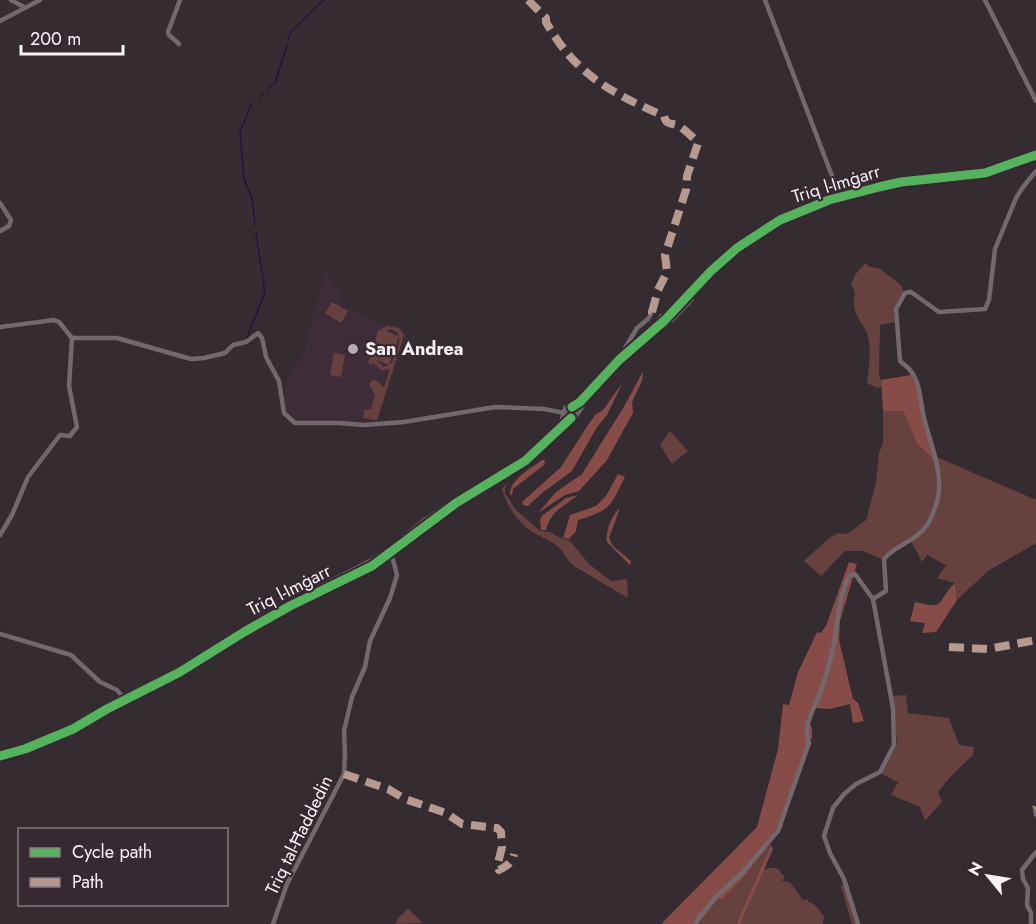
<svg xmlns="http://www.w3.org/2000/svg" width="1036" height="924" font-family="Jost,sans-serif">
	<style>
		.built { fill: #3e2c38 }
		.green { fill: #66413f; fill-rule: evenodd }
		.forest { fill: #874b48 }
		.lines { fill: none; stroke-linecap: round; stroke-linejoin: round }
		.stream { stroke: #251341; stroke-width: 1.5 }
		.minor { stroke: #73686c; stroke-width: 4.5 }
		.major { stroke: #75686c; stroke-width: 6 }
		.quiet { stroke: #b69a8f; stroke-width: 8; stroke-dasharray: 15 8; stroke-linecap: butt }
		.cycleway-casing { stroke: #372932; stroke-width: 13 }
		.cycleway { stroke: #56b35d; stroke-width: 9 }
		.poi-dot { fill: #b5abb1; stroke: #372932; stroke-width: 2 }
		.labels { text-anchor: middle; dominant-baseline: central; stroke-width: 4.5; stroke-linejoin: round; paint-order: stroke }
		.street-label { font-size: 18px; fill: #faf0f6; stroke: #372932 }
		.poi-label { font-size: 18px; font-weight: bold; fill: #faf0f6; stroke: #372932; text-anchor: start }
	</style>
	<rect width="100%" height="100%" fill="#342c31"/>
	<!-- built -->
	<path class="built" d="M324,268L334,284L339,287L344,305L381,324L386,323L401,327L407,335L377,423L293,421L287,412L283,400L288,377L303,353L319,294Z"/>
	<!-- green -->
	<path class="green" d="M865,263L869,267L879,268L902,286L903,293L894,309L895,322L880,325L879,373L882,386L877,388L867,383C869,365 873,343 864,327C860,320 855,314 854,306C853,295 858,295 851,284L855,275Z
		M332,302L348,311L341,323L325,313Z
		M387,326L399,328L404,335L377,420L363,418L364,410L371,409L375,395L369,384L373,380L378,381L384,388L390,369L381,370L373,363L372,365L368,363L378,331ZM389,329C408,332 396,351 392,363L384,367L376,360L389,365L399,336L386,331Z
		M334,353L345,355L341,377L330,375Z
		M883,411H903L917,444L934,460L939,479L938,495L934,507L921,531L885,554L882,559L863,551H845L821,576L804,561L829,538L838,533L847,534L866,520L876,483L879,453L883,443Z
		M670,431L688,451L672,464L660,445Z
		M937,457L1036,500V543L988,571L957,600L955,583L937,578L946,565L927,555L922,562L911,541L926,530L936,509L942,480Z
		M509,481L505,488V493L516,510L540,531L550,532L558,537L570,541L589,564L611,581L627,579L628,598L574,566C566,560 563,550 556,545C548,539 539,536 531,531C516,521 507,505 502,489Z
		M906,695L908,713L949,718L959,745L974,747L973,755L950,777L938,792L942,802L925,821L920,807L891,795L898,782L882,774L885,764L897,745L893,696Z
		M768,844L771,845L736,924H698L719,898L722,900L744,877Z
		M769,868H777L785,877L782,881L790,882L803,900L808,899V902L815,905L824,916L823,924H740L763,870Z
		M845,883L856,924H852L841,886Z
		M408,909L423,923L395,924L399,917Z"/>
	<!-- forest -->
	<path class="forest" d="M643,371L642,381L632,402L633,413L607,460L579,491L565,495L538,513L556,492L582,474L625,405Z
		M911,375L918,389L934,460L917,444L903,411H883L881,380Z
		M623,382L607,415L597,427L572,471L542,493L528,506L523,505L522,502L561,467L588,425L596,414L603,410Z
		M542,460H545L544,465L513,489L512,495H510C509,480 530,469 542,460Z
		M618,474L625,477C610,507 611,510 578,520L576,531L569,539L563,538L570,515L596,506L606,496Z
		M578,495C564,506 550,512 546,530H541L540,520L542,516L566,498Z
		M620,508L609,538L613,546L631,561L630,565L607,542C605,531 612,515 620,508Z
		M849,562L857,564L840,621L839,640L853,699L858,703L864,721L853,723L850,704L830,709L815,708L810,724L812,728V739H809L782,822L783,826L744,877L722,900L719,898L698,924H663L662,923L757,827L778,749L783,704L789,705L798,672L817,632L821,633L826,626Z
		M955,583L957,600L936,632L922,633L925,623L910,621L915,602C948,610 935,602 955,583Z
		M771,845L773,849L740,924H736Z"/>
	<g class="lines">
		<!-- stream -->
		<path class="stream" d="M288,40L291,31L324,0
			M268,89L275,83L287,45
			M260,97L263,94
			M252,103L240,132L244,179L252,198L255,225
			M247,338L265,292L256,233"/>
		<!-- minor -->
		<path class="minor" d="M11,0L24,7
			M765,0L840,197
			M985,0L1036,101
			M0,21L40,0
			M179,44L169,35L168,32L180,0
			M0,203L11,220L9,226L0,231
			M0,327L54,320L59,322L72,338
			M72,338H117L191,359L204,358L225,353L233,345L246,342L258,333L262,338L266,357L279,381L284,413L295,423H339L364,425L404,422L495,407L544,409L565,413
			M626,353L624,350L637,328L648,319L652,312
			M0,535L12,515L28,477L60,435L70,436L77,427L69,386L72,338
			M873,599L886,591L884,559C895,545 917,541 927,525C951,485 934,458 924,418C920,402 921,383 910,370C907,366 903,364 900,361L896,309L905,293L911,292L939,312L985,309L989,300L995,249L1016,198L1023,187L1036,171
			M0,634L71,655L100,682L117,690L123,697
			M1035,809L1036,815
			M273,924L287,884L344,774L345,754L344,731L352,697L365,667L370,641L390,598L397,575L391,552
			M694,924L716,897L742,873L778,831L809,743C803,728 812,712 818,698C825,681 830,662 834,644C838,621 838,597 850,575L855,574L873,599L893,708L894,745L880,772L856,784L844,794L833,808L824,836L830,853L844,879L858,924
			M1031,924V913L1027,905L1028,888L1023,879L1022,870L1036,852"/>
		<!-- major -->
		<path class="major" d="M671,320L691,299
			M560,429L575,416L585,401
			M0,753L23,747L72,726L123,697L165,677L269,614L370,562L389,550L422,523L454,501L524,459L562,422L566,408L580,402L619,360L664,321L711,271L737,248L780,220L829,200L879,187L901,182L985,173L1036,155"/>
		<!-- quiet -->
		<path class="quiet" d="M528,0L546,18V22C575,74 611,93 664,116C667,127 672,122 679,126C683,128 695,139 698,143L687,176L686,190L665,255L667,272L658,290L652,312L664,321
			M949,647L988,649L1036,640
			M344,774L388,789L405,799L446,813L462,824L497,828L501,832L502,847L497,867L499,870C507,866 512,863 514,854
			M1035,809L1036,808"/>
		<defs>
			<path id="cycleway" d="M572,407L580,402L619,360L664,321L711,271L737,248L780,220L829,200L879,187L901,182L985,173L1036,155
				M0,756L25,749L73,729L107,709L180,672L244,632L290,606L372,566L456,503L525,461L571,418"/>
		</defs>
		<!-- cycleway casing -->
		<use href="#cycleway" class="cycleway-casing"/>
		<!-- cycleway -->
		<use href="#cycleway" class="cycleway"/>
	</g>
	<!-- markers -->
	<circle class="poi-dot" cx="353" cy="349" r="6"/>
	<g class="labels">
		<!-- street labels -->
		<g class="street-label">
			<text transform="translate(836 184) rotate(-17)">Triq l-Imġarr</text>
			<text transform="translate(289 590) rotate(-27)">Triq l-Imġarr</text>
			<text transform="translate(299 835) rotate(-64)">Triq tal-Ħaddedin</text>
		</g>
		<!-- poi labels -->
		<g class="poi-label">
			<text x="365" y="349">San Andrea</text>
		</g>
	</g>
	<!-- legend -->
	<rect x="18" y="828" width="210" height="78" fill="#372932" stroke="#857980" stroke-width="1.5"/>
	<rect x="30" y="848" width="30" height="9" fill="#56b35d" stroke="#857980" stroke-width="1.5"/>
	<text x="72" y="858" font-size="18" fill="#faf0f6">Cycle path</text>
	<rect x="30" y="878" width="30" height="9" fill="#b69a8f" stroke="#857980" stroke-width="1.5"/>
	<text x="72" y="888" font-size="18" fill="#faf0f6">Path</text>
	<!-- north arrow -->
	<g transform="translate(988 876) rotate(300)" stroke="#372932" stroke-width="4.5" paint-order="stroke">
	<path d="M0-4.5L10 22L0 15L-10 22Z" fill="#faf0f6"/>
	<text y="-9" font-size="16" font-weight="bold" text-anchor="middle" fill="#faf0f6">N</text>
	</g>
	<!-- scale -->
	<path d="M21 45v9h102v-9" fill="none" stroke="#faf0f6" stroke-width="3"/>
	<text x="30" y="45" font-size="18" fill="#faf0f6" stroke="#372932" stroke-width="4.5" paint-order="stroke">200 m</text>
</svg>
